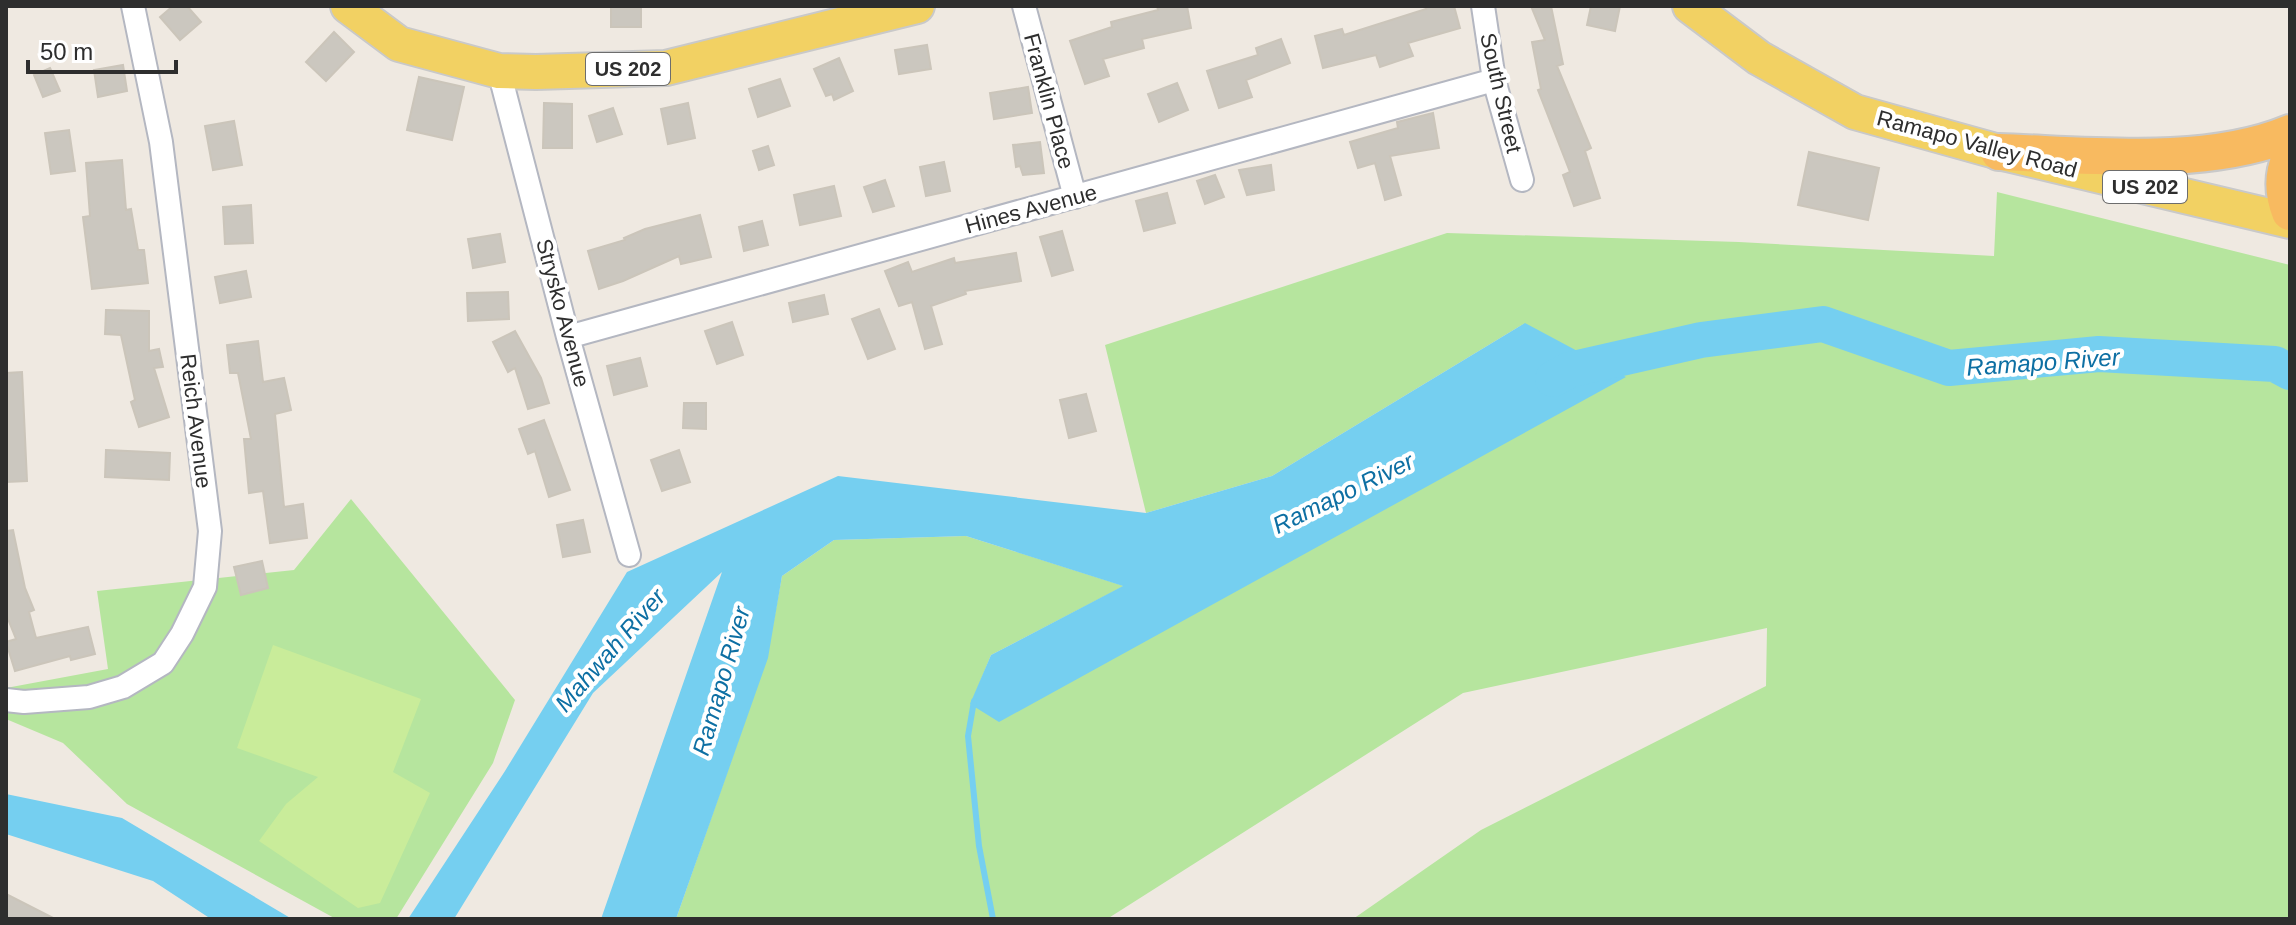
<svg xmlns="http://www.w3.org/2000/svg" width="2296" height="925" font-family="Arial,sans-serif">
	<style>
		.green { fill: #b6e59e }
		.pitch { fill: #c9ec9a }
		.water { fill: #75cff0 }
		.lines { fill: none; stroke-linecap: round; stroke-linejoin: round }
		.stream { stroke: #75cff0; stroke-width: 6 }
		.river { stroke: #75cff0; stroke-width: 36 }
		.building { fill: #cbc7bf; stroke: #cbc5ba; stroke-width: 2 }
		.minor-casing { stroke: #b4b7c1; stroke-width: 26 }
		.primary-casing { stroke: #c9c9c9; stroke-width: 38 }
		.trunk-casing { stroke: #c9c9c9; stroke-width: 40 }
		.minor { stroke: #fff; stroke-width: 22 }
		.primary { stroke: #f2d163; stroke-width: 34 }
		.trunk { stroke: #f8ba60; stroke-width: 36 }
		.labels { text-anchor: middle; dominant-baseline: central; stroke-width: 8; stroke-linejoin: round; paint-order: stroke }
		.shield { fill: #fff; stroke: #6d6d6d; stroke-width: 2 }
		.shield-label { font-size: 20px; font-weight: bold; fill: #2e2e2e }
		.street-label { font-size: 22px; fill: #2e2e2e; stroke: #fff }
		.water-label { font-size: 24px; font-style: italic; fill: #0d6fa3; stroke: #fff }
	</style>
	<rect width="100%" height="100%" fill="#efe9e1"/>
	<!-- green -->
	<path class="green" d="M1997,192L2290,265V919H1353L1481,830L1766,686L1767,628L1463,693L1107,919H676L767,658L782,576L834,540L966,536L1124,586L991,655L971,704L1525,323L1272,476L1146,513L1105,345L1447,233L1739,242L1994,256Z
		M351,499L515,700L493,763L396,919H336L127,804L63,743L6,719V688L108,669L97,591L294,570Z"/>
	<!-- pitch -->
	<path class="pitch" d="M273,645L421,699L393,772L430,793L380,903L358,908L259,841L286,804L318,777L237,748Z"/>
	<!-- water -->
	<path class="water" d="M1525,323L1626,377L999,722L970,704L991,655L1123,586L966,536L834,540L782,576L768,658L676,919H601L722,572L593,693L454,919H408L505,771L627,572L838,476L1146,513L1272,476Z
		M6,794L122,818L292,919H211L153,881L6,834Z"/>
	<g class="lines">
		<!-- stream -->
		<path class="stream" d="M974,701L968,736L979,846L993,919"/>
		<!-- river -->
		<path class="river" d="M1553,379L1569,370L1701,340L1823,324L1949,368L2099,354L2275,364L2290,372"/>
	</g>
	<!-- building -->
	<path class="building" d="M173,6H187L201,22L180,40L160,17Z
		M611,6H641V27H611Z
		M1157,6H1187L1191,28L1142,39L1144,48L1103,59L1109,76L1085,84L1070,41L1112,27L1111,22L1158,10Z
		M1425,6H1454L1460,28L1408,43L1413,56L1380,67L1376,55L1323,68L1315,36L1342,29L1344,35L1426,9Z
		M1531,6H1551L1563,64L1557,66L1591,148L1585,151L1600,198L1574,206L1563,175L1570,172L1538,90L1541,89L1532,42L1545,40Z
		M1591,6H1620L1615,31L1587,25Z
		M334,32L354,52L326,81L306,62Z
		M1281,39L1290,63L1246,80L1252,97L1219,108L1207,71L1258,55L1256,48Z
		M927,45L931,69L899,74L895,50Z
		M839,58L853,91L834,100L832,94L826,96L814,69Z
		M123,65L127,91L98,97L94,70Z
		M50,68L60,91L43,97L34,75Z
		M419,77L464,87L452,140L407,130Z
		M780,79L790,106L758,117L749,89Z
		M1177,83L1188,110L1159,122L1148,94Z
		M1028,87L1032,113L994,119L990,93Z
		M544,103L572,104V148H543Z
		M688,103L695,138L668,144L661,109Z
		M613,108L622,134L597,142L589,116Z
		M1433,113L1439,148L1390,156L1401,195L1385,200L1375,163L1358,168L1350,142L1398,128L1397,122Z
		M234,121L242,165L213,170L205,126Z
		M69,130L75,171L51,174L45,133Z
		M1040,142L1044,173L1023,175L1020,166L1016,167L1013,145Z
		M768,146L774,165L759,170L753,151Z
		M1809,152L1879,168L1868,220L1798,205Z
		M122,160L126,210L131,209L138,250H144L148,283L92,289L83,217L90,216L86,163Z
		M944,162L950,191L926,196L920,167Z
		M1271,165L1274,190L1247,195L1239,170Z
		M1215,175L1224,197L1205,204L1197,181Z
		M885,180L894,206L873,212L864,187Z
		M834,186L841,216L800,225L794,195Z
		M1167,193L1175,223L1144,231L1136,201Z
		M251,205L253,243L225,244L223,207Z
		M700,215L711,257L681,264L679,256L623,281L599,289L588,251L625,240L624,238L645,229Z
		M762,221L768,245L744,251L739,227Z
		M1062,231L1073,270L1052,276L1040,237Z
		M500,234L505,262L473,268L468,239Z
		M1016,253L1021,281L965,291L966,294L931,306L942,344L925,349L912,302L899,306L885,271L908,262L912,272L954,258L955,263Z
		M246,271L251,297L220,303L215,277Z
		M508,292L509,319L468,321L467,293Z
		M824,295L828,314L793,322L789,303Z
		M879,309L895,349L868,359L852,319Z
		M106,310L149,311V351L159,349L163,367L154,368L169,417L139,427L131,402L135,400L121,335L105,334Z
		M732,322L743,355L717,364L705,331Z
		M515,331L541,378L549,403L528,409L515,368L508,372L493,342Z
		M258,341L263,382L284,378L291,410L275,414L284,507L303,504L307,538L270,543L263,491L249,493L244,439H251L238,373H230L227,345Z
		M640,358L647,386L614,395L607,366Z
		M22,372L27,481L6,482V373Z
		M1086,394L1096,431L1069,438L1060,400Z
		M684,403H706V429L683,428Z
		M544,420L570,490L549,497L535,451L528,454L519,429Z
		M106,450L170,453L169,480L105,477Z
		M679,450L690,482L662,491L651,460Z
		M583,520L590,552L563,557L557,525Z
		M13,530L25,588L34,610L29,612L36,638L88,627L95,654L71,660L70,656L15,671L6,642L16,639L6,614V531Z
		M262,561L268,588L241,595L234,567Z
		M6,894L55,919H6Z"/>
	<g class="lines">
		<defs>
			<path id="minor" d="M1024,6L1075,197
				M1483,6L1494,80L1522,180
				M499,71L568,337L629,555
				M568,337L1494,80
				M6,700L24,702L89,697L123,687L163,663L182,634L205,587L210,531L161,142L133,6"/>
			<path id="primary" d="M348,6L399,44L499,71L536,72L666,68L917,6
				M1690,6L1759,58L1855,112L1999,152L2290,221"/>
			<path id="trunk" d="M1999,152C2090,155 2206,168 2290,133
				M2290,158C2282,176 2283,194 2290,212"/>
		</defs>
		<!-- minor casing -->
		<use href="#minor" class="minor-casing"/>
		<!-- primary casing -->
		<use href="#primary" class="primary-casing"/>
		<!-- trunk casing -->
		<use href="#trunk" class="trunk-casing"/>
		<!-- minor -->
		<use href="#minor" class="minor"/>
		<!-- primary -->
		<use href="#primary" class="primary"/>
		<!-- trunk -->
		<use href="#trunk" class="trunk"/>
	</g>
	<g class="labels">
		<!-- shield labels -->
		<g class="shield">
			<rect x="586" y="53" width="84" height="32" rx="6"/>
			<rect x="2103" y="171" width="84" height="32" rx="6"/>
		</g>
		<g class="shield-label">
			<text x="628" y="69">US 202</text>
			<text x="2145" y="187">US 202</text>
		</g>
		<!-- street labels -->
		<g class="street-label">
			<text transform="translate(1501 93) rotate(77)">South Street</text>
			<text transform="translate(1049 101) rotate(75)">Franklin Place</text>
			<text transform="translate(1977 144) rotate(15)">Ramapo Valley Road</text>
			<text transform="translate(1031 209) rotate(-15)">Hines Avenue</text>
			<text transform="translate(563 313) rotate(75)">Strysko Avenue</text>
			<text transform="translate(196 421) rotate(83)">Reich Avenue</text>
		</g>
		<!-- water labels -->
		<g class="water-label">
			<text transform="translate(2043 362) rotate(-4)">Ramapo River</text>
			<text transform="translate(1343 493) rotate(-26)">Ramapo River</text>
			<text transform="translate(610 650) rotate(-49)">Mahwah River</text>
			<text transform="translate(721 681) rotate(-74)">Ramapo River</text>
		</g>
	</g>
	<!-- border -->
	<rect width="2296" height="925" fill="none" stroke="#2e2e2e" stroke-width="16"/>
	<!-- scale -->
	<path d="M28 60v12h148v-12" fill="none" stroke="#2e2e2e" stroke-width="4"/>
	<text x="40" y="60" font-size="24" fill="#2e2e2e" stroke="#ffffff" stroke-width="6" paint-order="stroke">50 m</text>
</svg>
